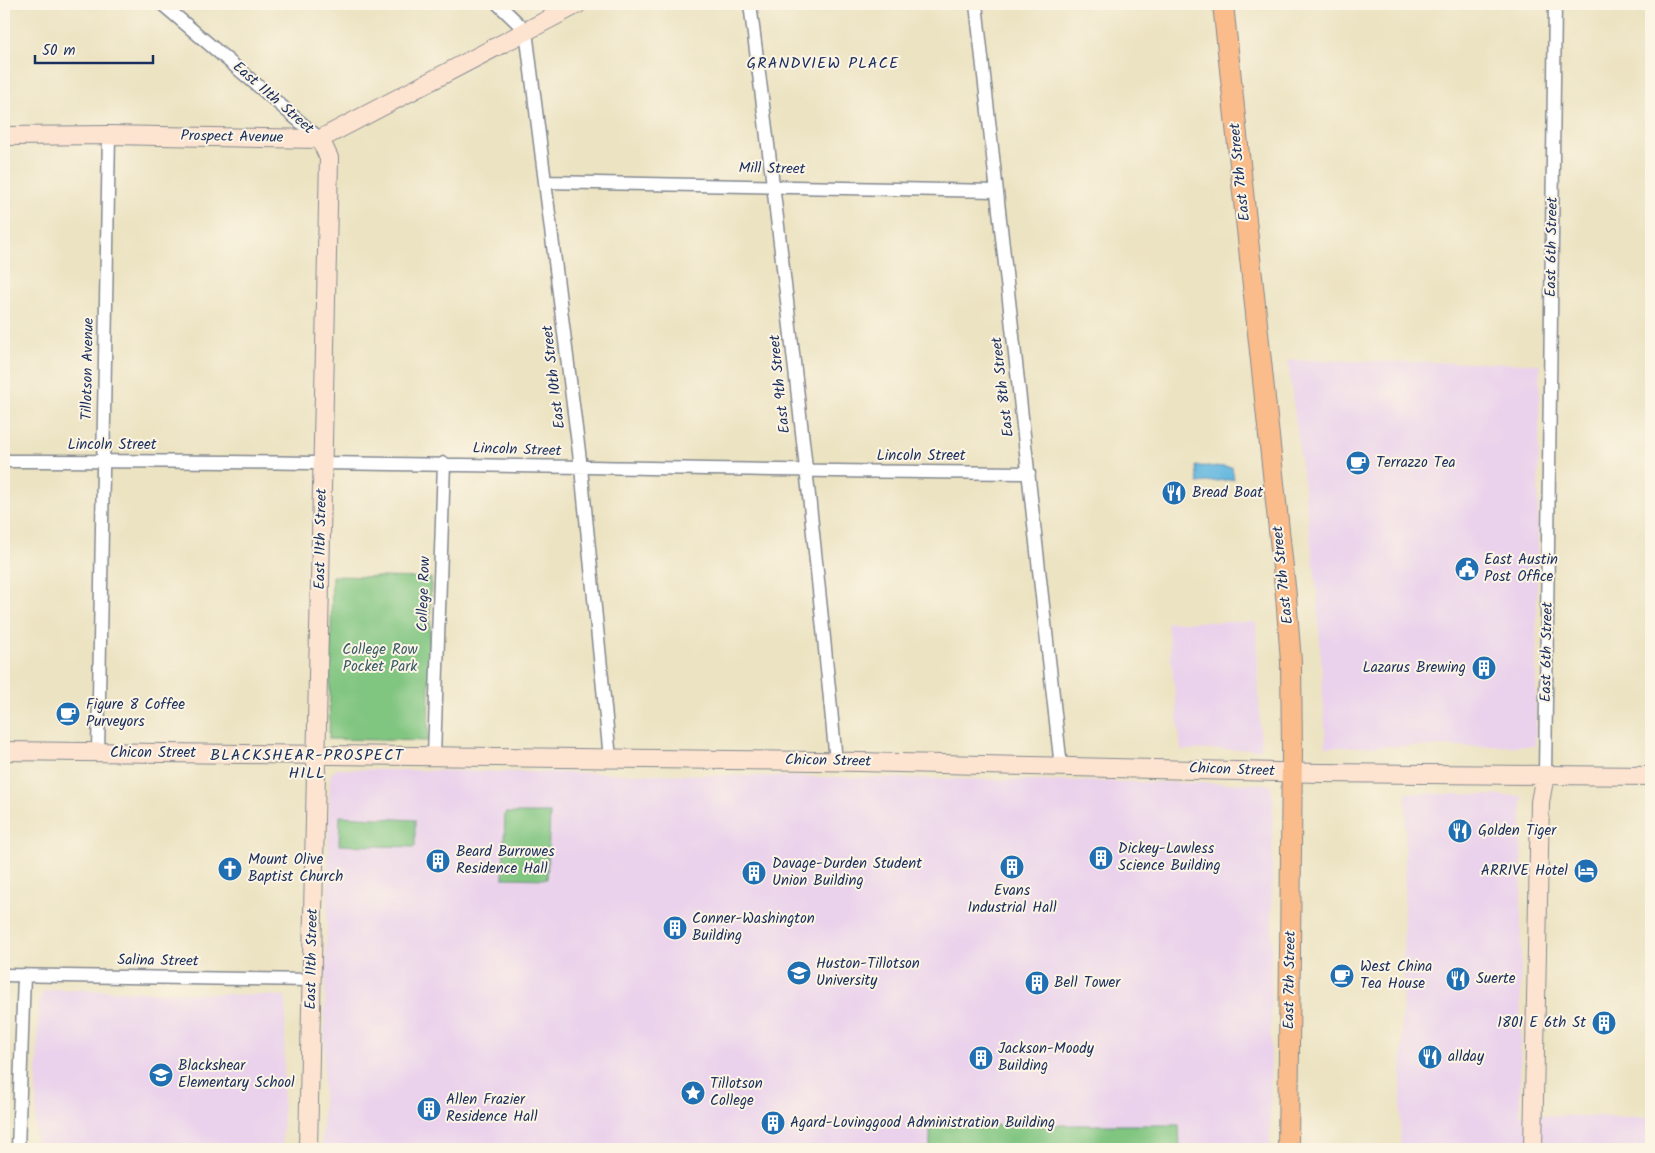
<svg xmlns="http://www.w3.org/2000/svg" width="1655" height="1153" font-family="Kalam,sans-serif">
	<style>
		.built { fill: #ead1ec }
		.green { fill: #80c580; stroke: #4e7a6f }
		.water { fill: #63b8df; stroke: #3f749e }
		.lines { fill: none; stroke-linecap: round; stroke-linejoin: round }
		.street-casing { stroke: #848990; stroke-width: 15 }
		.secondary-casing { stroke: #848990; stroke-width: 20 }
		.primary-casing { stroke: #848990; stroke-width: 22 }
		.street { stroke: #fff; stroke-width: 12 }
		.secondary { stroke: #fde4d0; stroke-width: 18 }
		.primary { stroke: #f9bc8a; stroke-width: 20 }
		.labels { text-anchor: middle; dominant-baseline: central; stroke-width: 4; stroke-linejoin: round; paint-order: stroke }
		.street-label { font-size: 15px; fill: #1b2f5e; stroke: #fcf5e5 }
		.poi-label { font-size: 15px; fill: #1b2f5e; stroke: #fcf5e5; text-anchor: start }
		.park-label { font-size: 15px; fill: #395c68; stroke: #fcf5e5 }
		.neighbourhood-label { font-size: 16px; letter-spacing: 1px; fill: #1b2f5e; stroke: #fcf5e5 }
	</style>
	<rect width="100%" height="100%" fill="#fcf5e5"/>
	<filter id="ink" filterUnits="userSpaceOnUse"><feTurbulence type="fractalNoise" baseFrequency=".02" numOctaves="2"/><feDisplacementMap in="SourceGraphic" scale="10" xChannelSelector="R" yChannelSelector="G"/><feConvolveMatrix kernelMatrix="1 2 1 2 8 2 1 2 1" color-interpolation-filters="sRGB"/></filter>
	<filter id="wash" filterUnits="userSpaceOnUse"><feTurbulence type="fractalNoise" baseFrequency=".0096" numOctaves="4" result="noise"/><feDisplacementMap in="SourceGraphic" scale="20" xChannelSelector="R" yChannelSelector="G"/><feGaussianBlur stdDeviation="1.12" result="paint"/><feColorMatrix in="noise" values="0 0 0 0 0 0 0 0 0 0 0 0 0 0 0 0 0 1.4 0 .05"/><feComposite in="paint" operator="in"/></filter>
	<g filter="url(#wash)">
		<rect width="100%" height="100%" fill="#ece3c2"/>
		<!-- built -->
		<path class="built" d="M1288,360L1540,364L1535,746L1326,747L1317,592Z
			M1167,622H1256L1261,749L1181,750Z
			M337,769L1267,784L1271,786L1273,796L1270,1149H322L330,776L331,774Z
			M1406,793L1522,796L1520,1115L1651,1117V1149H1400Z
			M55,989L286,996L282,1149H35L39,1001L43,992Z"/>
		<!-- green -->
		<path class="green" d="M332,576L431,578L428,741L329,739Z
			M505,813H550L547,879L503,878Z
			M340,816L415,820V847L339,845Z
			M930,1125H1179L1180,1149H930Z"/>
		<!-- water -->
		<path class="water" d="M1196,466L1232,467L1234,479L1198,483Z"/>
	</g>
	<g filter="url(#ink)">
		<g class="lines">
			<defs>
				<path id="street" d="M162,4L320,139
					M498,4L526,31L581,468L610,758
					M750,4C783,256 812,508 836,761
					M976,4L1061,767
					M546,182L996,191
					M4,461C346,460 687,471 1029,473
					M98,753L109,135
					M434,756L444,463
					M1545,775L1555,4
					M4,975L312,980
					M18,1149L24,975"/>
				<path id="secondary" d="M4,136L109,135L320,139L578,4
					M4,751L817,761L1320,773L1651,776
					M308,1149L329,158L320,139
					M1533,1149L1540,802L1545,775"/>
				<path id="primary" d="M1223,4L1286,596L1291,662L1292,751L1288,1149"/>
			</defs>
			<!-- street casing -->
			<use href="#street" class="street-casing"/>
			<!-- secondary casing -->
			<use href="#secondary" class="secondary-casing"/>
			<!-- primary casing -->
			<use href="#primary" class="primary-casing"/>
			<!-- street -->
			<use href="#street" class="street"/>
			<!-- secondary -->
			<use href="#secondary" class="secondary"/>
			<!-- primary -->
			<use href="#primary" class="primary"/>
		</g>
	</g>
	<!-- icons -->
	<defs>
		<symbol id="cafe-disc" viewBox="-11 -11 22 22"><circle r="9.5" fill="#1f6fb2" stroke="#fcf5e5"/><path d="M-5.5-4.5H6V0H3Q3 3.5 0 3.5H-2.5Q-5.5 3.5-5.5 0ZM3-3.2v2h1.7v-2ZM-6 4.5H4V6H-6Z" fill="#fff"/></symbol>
		<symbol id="restaurant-disc" viewBox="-11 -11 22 22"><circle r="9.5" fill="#1f6fb2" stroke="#fcf5e5"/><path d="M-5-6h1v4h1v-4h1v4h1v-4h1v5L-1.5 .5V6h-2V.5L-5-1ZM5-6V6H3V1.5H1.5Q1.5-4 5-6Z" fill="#fff"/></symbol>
		<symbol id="civic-disc" viewBox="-11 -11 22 22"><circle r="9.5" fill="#1f6fb2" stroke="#fcf5e5"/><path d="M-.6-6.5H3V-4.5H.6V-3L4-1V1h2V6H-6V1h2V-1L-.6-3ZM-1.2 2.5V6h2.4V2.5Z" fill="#fff"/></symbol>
		<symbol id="building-disc" viewBox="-11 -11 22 22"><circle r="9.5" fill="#1f6fb2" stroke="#fcf5e5"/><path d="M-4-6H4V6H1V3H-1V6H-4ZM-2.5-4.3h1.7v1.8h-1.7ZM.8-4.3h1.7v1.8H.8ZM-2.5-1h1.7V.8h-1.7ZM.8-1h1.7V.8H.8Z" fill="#fff"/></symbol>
		<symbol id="church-disc" viewBox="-11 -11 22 22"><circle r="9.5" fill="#1f6fb2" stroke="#fcf5e5"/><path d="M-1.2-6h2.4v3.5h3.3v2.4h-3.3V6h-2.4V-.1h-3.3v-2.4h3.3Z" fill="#fff"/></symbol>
		<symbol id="hotel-disc" viewBox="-11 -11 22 22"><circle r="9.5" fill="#1f6fb2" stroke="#fcf5e5"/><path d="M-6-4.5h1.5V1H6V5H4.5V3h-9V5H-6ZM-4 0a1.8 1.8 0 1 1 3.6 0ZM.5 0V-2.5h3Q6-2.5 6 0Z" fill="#fff"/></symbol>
		<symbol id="university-disc" viewBox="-11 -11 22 22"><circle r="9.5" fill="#1f6fb2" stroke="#fcf5e5"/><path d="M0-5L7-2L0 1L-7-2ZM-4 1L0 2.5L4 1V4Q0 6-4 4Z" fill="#fff"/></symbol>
		<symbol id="school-disc" viewBox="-11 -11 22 22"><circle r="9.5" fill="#1f6fb2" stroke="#fcf5e5"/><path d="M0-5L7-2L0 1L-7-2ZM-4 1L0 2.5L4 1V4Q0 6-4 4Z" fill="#fff"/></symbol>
		<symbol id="sight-disc" viewBox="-11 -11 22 22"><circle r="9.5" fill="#1f6fb2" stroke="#fcf5e5"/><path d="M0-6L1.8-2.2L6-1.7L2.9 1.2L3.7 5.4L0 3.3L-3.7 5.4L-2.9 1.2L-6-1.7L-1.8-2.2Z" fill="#fff"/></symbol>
	</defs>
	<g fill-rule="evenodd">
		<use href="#cafe-disc" x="1344" y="449" width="28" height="28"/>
		<use href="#restaurant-disc" x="1160" y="479" width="28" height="28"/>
		<use href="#civic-disc" x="1453" y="555" width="28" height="28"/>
		<use href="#building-disc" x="1470" y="654" width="28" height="28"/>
		<use href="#cafe-disc" x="54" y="700" width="28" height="28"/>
		<use href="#restaurant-disc" x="1446" y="817" width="28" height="28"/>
		<use href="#building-disc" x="1087" y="844" width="28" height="28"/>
		<use href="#building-disc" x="424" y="847" width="28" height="28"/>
		<use href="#building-disc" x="998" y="853" width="28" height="28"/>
		<use href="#church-disc" x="216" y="855" width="28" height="28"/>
		<use href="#hotel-disc" x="1572" y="857" width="28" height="28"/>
		<use href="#building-disc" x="740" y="859" width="28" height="28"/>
		<use href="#building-disc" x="661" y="914" width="28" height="28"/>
		<use href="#university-disc" x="785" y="959" width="28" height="28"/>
		<use href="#cafe-disc" x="1328" y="962" width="28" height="28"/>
		<use href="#restaurant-disc" x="1444" y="965" width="28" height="28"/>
		<use href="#building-disc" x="1023" y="969" width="28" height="28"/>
		<use href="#building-disc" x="1590" y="1009" width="28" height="28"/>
		<use href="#restaurant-disc" x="1416" y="1043" width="28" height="28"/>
		<use href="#building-disc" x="967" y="1044" width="28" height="28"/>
		<use href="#school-disc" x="147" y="1061" width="28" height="28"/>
		<use href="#sight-disc" x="679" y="1079" width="28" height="28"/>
		<use href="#building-disc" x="415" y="1095" width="28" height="28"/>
		<use href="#building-disc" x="759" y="1109" width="28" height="28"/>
	</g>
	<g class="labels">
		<!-- street labels -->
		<g class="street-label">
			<text transform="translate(273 98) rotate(41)">East 11th Street</text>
			<text transform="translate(232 137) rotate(1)">Prospect Avenue</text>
			<text transform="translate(772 169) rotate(1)">Mill Street</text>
			<text transform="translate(1240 172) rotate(-96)">East 7th Street</text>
			<text transform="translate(1552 247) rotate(-89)">East 6th Street</text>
			<text transform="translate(88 369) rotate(-89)">Tillotson Avenue</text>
			<text transform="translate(554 377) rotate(-97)">East 10th Street</text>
			<text transform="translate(780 384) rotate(-96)">East 9th Street</text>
			<text transform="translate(1003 387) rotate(-97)">East 8th Street</text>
			<text x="112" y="445">Lincoln Street</text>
			<text transform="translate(517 450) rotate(2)">Lincoln Street</text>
			<text x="921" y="456">Lincoln Street</text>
			<text transform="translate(321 539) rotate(-89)">East 11th Street</text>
			<text transform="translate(1283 575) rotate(-96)">East 7th Street</text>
			<text transform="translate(424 594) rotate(-88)">College Row</text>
			<text transform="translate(1547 652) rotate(-89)">East 6th Street</text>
			<text x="153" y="753">Chicon Street</text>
			<text transform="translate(828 761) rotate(1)">Chicon Street</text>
			<text transform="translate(1232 770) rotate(2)">Chicon Street</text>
			<text transform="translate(312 959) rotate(-89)">East 11th Street</text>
			<text transform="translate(158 961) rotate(1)">Salina Street</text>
			<text transform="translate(1290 980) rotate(-89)">East 7th Street</text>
		</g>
		<!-- poi labels -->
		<g class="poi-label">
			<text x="1376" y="463">Terrazzo Tea</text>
			<text x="1192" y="493">Bread Boat</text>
			<text x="1484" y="560">East Austin<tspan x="1484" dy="17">Post Office</tspan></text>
			<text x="1466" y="668" text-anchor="end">Lazarus Brewing</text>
			<text x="86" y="705">Figure 8 Coffee<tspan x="86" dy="17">Purveyors</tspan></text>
			<text x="1478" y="831">Golden Tiger</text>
			<text x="1118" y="849">Dickey-Lawless<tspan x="1118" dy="17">Science Building</tspan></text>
			<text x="456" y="852">Beard Burrowes<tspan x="456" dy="17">Residence Hall</tspan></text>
			<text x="248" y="860">Mount Olive<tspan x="248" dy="17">Baptist Church</tspan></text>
			<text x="772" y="864">Davage-Durden Student<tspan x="772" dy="17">Union Building</tspan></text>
			<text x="1568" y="871" text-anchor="end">ARRIVE Hotel</text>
			<text x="1012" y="891" text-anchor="middle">Evans<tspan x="1012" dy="17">Industrial Hall</tspan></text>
			<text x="692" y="919">Conner-Washington<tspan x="692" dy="17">Building</tspan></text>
			<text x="816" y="964">Huston-Tillotson<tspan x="816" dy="17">University</tspan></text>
			<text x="1360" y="967">West China<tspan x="1360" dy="17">Tea House</tspan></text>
			<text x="1476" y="979">Suerte</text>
			<text x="1054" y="983">Bell Tower</text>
			<text x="1586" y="1023" text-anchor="end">1801 E 6th St</text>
			<text x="998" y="1049">Jackson-Moody<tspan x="998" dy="17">Building</tspan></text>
			<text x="1448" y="1057">allday</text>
			<text x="178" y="1066">Blackshear<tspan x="178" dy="17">Elementary School</tspan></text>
			<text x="710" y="1084">Tillotson<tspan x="710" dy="17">College</tspan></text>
			<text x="446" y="1100">Allen Frazier<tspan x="446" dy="17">Residence Hall</tspan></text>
			<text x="790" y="1123">Agard-Lovinggood Administration Building</text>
		</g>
		<!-- park labels -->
		<g class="park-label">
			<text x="380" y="650">College Row<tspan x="380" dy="17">Pocket Park</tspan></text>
		</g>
		<!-- neighbourhood labels -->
		<g class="neighbourhood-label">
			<text x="823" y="63">GRANDVIEW PLACE</text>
			<text x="307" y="755">BLACKSHEAR-PROSPECT<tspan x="307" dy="18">HILL</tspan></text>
		</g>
	</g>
	<!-- margin -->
	<rect width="1655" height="1153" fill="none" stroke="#fcf5e5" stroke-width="20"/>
	<!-- scale -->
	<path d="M35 55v8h118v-8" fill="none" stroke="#1b2f5e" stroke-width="2.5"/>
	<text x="42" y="55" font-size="15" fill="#1b2f5e" stroke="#fcf5e5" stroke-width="4" paint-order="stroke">50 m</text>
</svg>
